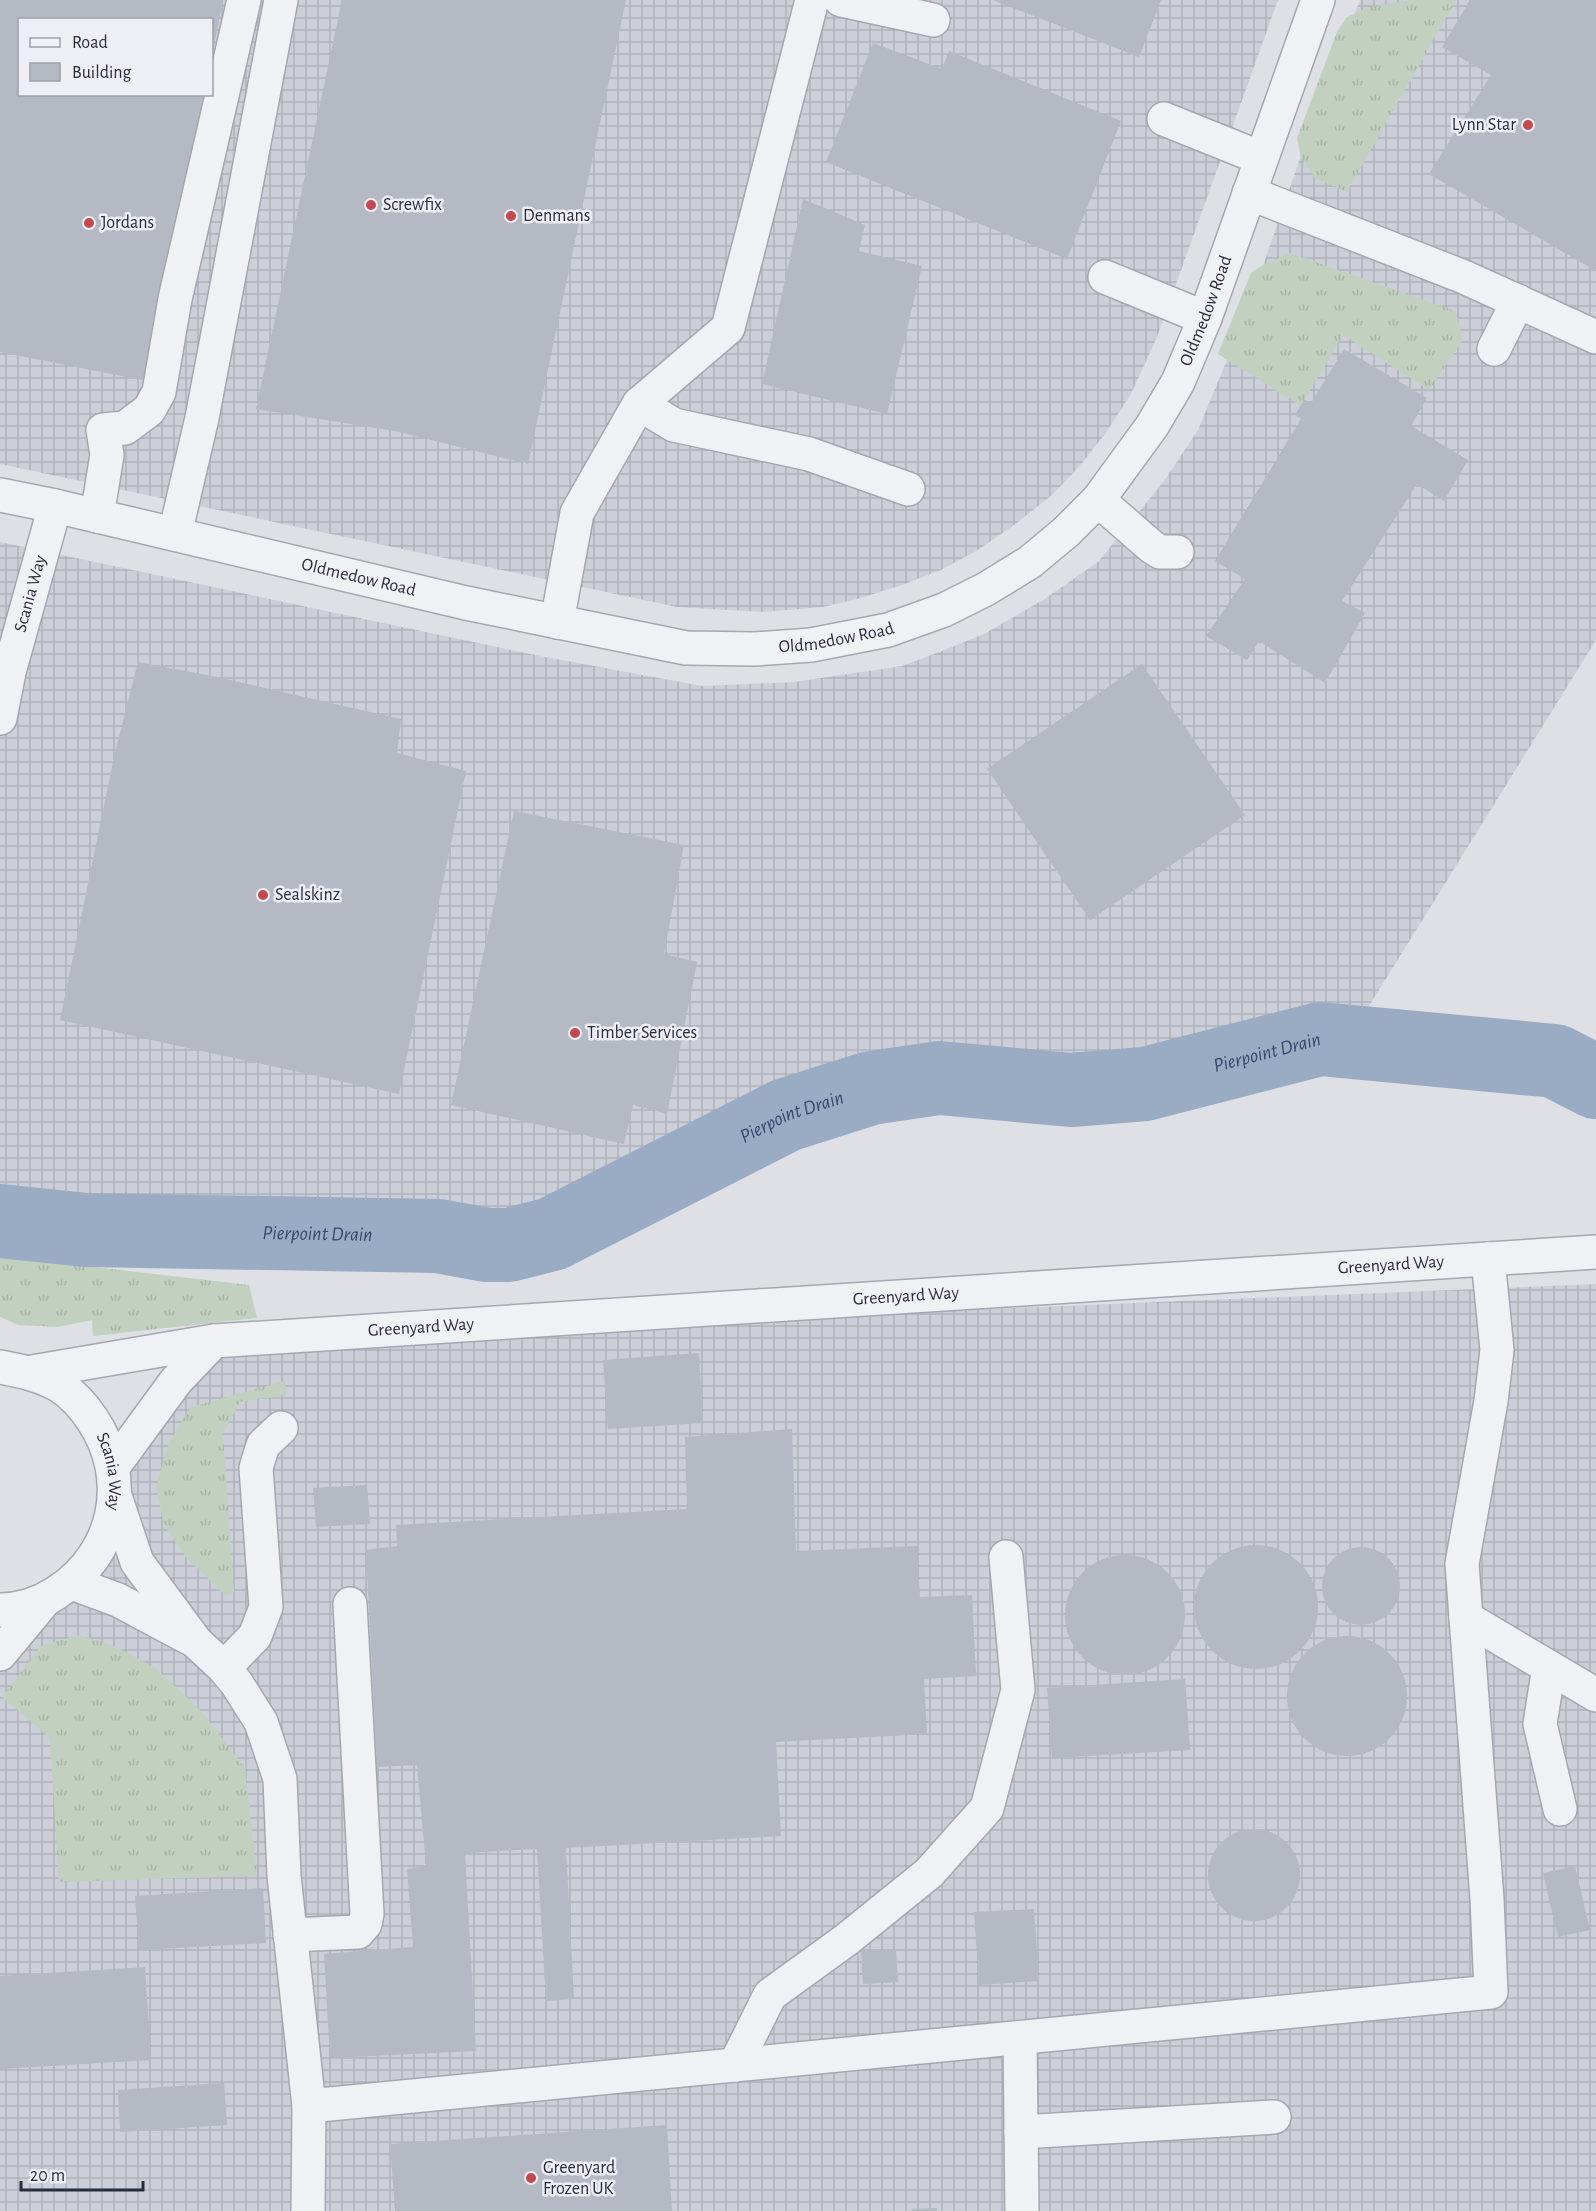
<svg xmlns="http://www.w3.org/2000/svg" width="1596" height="2211" font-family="'Alegreya Sans',sans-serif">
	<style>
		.industrial { fill: url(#industrial-grid); fill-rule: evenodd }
		.grass { fill: url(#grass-tufts) }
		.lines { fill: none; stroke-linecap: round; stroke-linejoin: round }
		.river { stroke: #9aabc4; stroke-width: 74 }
		.building { fill: #b5b9c3 }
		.minor-casing { stroke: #a4a7b0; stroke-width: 36 }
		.minor { stroke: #f0f1f5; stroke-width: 33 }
		.poi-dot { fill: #c4494f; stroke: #edeff4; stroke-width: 2 }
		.labels { text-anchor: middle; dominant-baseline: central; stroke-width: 5; stroke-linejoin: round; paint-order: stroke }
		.poi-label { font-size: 18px; fill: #282d3c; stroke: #edeff4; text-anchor: start }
		.street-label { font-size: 18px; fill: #282d3c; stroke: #edeff4 }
		.water-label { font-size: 20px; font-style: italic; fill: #35486d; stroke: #edeff4 }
	</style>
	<defs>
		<pattern id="industrial-grid" width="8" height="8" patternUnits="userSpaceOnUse" patternTransform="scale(1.5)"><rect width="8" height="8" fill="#cccfd8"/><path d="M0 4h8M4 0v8" fill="none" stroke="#afb2ba"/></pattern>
		<pattern id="grass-tufts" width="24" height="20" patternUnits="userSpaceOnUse" patternTransform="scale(1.5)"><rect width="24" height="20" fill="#c2d0bf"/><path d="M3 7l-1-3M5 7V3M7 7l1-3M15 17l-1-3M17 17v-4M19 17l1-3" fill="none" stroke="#a7b3a5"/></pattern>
	</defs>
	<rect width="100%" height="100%" fill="#dee0e6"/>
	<!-- industrial -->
	<path class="industrial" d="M0,0H1278L1157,337L1131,394L1105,434L1078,468L1052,495L1014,525L978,550L941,570L899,586L857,599L823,607L763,612L677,607L0,464ZM20,20H212V94H20Z
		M1360,0H1596V640L1348,1040L1320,1039L1145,1084L1071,1090L939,1078L871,1088L785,1115L552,1234L509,1245H487L438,1236L86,1230L0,1221V542L535,655L702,686L794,682L902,666L942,651L984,634L1043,600L1098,562L1164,481L1198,430L1248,309L1306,141Z
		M1596,1284V2211H0V1654L72,1583L113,1467L214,1341Z"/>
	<!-- grass -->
	<path class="grass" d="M1413,0H1456L1347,192L1315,178L1301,158L1297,138L1337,32L1347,17L1369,7Z
		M1290,253L1455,311L1460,326L1461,343L1429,390L1343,335L1301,406L1218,354L1251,273L1261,266Z
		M0,1256L249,1285L257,1318L93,1336L92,1320L58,1327L18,1325L0,1317Z
		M285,1381L286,1395L240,1402L223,1434L234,1593L226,1596L185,1556L164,1525L156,1488L169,1441L191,1407Z
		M79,1635L112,1645L156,1668L202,1712L245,1768L257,1876L59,1882L50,1738L2,1697L41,1646Z"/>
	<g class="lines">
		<!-- river -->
		<path class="river" id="s1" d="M0,1221L86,1230L438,1236L487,1245H509L552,1234L786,1115L871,1088L939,1078L1071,1090L1145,1084L1320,1039L1555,1061L1596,1082"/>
	</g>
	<!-- building -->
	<path class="building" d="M0,0H223L213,51L212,20H20V94H204L147,381L0,352Z
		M342,0H626L528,464L395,431L256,409Z
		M993,0H1161L1139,57Z
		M1470,0H1596V271L1429,174L1491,75L1442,47Z
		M873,43L942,69L949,51L1121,121L1067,259L826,162Z
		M803,199L865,225L859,251L922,266L887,414L762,384Z
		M1344,349L1427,398L1411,426L1468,460L1444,501L1417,484L1342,601L1365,613L1325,683L1259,641L1247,660L1206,636L1245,579L1215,561L1301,419L1295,415L1304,400L1311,403Z
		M138,662L217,677L401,719L397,753L466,771L399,1094L60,1020L114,757Z
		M1142,664L1245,815L1090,920L987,769Z
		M514,811L684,845L664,954L697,962L667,1114L633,1105L624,1144L451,1105Z
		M699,1353L703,1423L608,1429L603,1360Z
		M792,1429L796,1551L917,1546L920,1597L972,1595L976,1676L924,1679L927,1734L776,1742L781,1836L566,1848L574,1999L546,2001L537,1849L465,1853L476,2051L330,2058L324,1954L413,1947L407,1869L426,1866L417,1765L377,1767L366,1550L397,1546L396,1525L687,1509L685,1437Z
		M367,1485L370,1524L316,1527L313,1488Z
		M1194 1607a62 62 0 1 1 124 0a62 62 0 1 1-124 0Z
		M1322 1586a39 39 0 1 1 78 0a39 39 0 1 1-78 0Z
		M1065 1615a60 60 0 1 1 120 0a60 60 0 1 1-120 0Z
		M1287 1696a60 60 0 1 1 120 0a60 60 0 1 1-120 0Z
		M1185,1679L1190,1750L1052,1758L1047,1688Z
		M1208 1875a46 46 0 1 1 92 0a46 46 0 1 1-92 0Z
		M1575,1866L1590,1930L1558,1937L1543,1873Z
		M263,1888L266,1943L139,1950L135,1896Z
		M1034,1909L1039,1981L979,1985L974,1912Z
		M896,1950L898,1982L863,1984L861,1951Z
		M145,1967L151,2060L0,2069V1976Z
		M224,2083L227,2125L120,2132L118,2090Z
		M667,2125L672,2211H395L390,2144Z
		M937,2208V2211H912V2209Z"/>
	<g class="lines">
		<defs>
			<g id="minor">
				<path d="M841,0L933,20"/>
				<path d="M1164,119L1261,158"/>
				<path d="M1249,193L1464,277L1596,337"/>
				<path d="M1105,277L1205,318"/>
				<path d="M1494,349L1518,301"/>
				<path d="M639,404L674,425L809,454L908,489"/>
				<path id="s2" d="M0,495L55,506L466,603L686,648L755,649L811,645L888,630L944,610L986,589L1030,562L1066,532L1098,500L1152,426L1178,382L1205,318L1318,0"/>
				<path d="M1098,500L1152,547L1160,552H1177"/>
				<path d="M97,516L107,455L103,430L125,428L149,410L159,392L175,299L244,0"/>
				<path d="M175,534L202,418L281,0"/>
				<path d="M557,622L577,513L639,404L728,328L812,0"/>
				<path id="s3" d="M0,718L9,672L55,506"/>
				<path id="s4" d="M0,1367C21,1371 41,1375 60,1386C72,1394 84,1407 92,1419C132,1478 117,1554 56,1593C39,1604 20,1610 0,1610"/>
				<path id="s5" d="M32,1372L214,1341L1596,1252"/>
				<path d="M113,1467L176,1381L214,1341"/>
				<path d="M115,1496L137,1562L196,1642L224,1668L237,1684L261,1722L280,1779L284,1876L309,2106L1491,1992L1487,1899L1462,1564L1491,1401L1497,1350L1488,1259"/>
				<path d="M72,1583L118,1600L189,1638"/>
				<path d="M1466,1618L1596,1695"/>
				<path d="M0,1654L44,1601"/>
				<path d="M1549,1667L1540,1724L1560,1809"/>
				<path d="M224,1668L255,1636L266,1607L256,1468L263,1445L281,1428"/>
				<path d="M290,1935L358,1932L365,1924L367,1914L350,1604"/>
				<path d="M1020,2038L1022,2211"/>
				<path d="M735,2065L770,1995L846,1940L929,1873L987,1808L1018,1690L1006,1557"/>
				<path d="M1021,2132L1274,2117"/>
				<path d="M308,2211L309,2106"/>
			</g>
		</defs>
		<!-- minor casing -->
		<use href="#minor" class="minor-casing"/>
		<!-- minor -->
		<use href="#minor" class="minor"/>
	</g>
	<!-- markers -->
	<g class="poi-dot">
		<circle cx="1528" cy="125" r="6"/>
		<circle cx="371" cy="205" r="6"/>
		<circle cx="511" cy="216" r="6"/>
		<circle cx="89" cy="223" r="6"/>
		<circle cx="263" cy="895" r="6"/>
		<circle cx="575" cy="1033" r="6"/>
		<circle cx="531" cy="2178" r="6"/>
	</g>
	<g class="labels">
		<!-- poi labels -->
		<g class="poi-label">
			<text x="1516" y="125" text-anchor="end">Lynn Star</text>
			<text x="383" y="205">Screwfix</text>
			<text x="523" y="216">Denmans</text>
			<text x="101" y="223">Jordans</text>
			<text x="275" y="895">Sealskinz</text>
			<text x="587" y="1033">Timber Services</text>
			<text x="543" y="2168">Greenyard<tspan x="543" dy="21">Frozen UK</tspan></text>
		</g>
		<!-- street labels -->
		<g class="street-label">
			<text stroke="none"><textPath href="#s2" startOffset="1376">Oldmedow Road</textPath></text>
			<text stroke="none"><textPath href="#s2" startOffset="368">Oldmedow Road</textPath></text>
			<text stroke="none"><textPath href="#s3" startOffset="128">Scania Way</textPath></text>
			<text stroke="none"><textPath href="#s2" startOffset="854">Oldmedow Road</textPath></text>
			<text stroke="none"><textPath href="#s5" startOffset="1364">Greenyard Way</textPath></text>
			<text stroke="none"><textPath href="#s5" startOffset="878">Greenyard Way</textPath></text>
			<text stroke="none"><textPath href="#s5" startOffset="392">Greenyard Way</textPath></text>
			<text stroke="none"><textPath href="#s4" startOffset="166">Scania Way</textPath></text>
		</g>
		<!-- water labels -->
		<g class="water-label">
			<text stroke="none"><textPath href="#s1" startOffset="1308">Pierpoint Drain</textPath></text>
			<text stroke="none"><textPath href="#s1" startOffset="822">Pierpoint Drain</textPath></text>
			<text stroke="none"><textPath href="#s1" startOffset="318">Pierpoint Drain</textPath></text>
		</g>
	</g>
	<!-- legend -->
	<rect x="18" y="18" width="195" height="78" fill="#edeff4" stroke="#9ea1aa" stroke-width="1.5"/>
	<rect x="30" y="38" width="30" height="9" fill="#f0f1f5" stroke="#9ea1aa" stroke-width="1.5"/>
	<text x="72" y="48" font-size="18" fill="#282d3c">Road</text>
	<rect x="30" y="63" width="30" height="18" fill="#b5b9c3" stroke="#9ea1aa" stroke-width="1.5"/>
	<text x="72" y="78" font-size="18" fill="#282d3c">Building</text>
	<!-- scale -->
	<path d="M21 2181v9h122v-9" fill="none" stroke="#282d3c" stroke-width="3"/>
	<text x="30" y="2181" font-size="18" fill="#282d3c" stroke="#edeff4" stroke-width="4.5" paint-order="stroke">20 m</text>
</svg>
